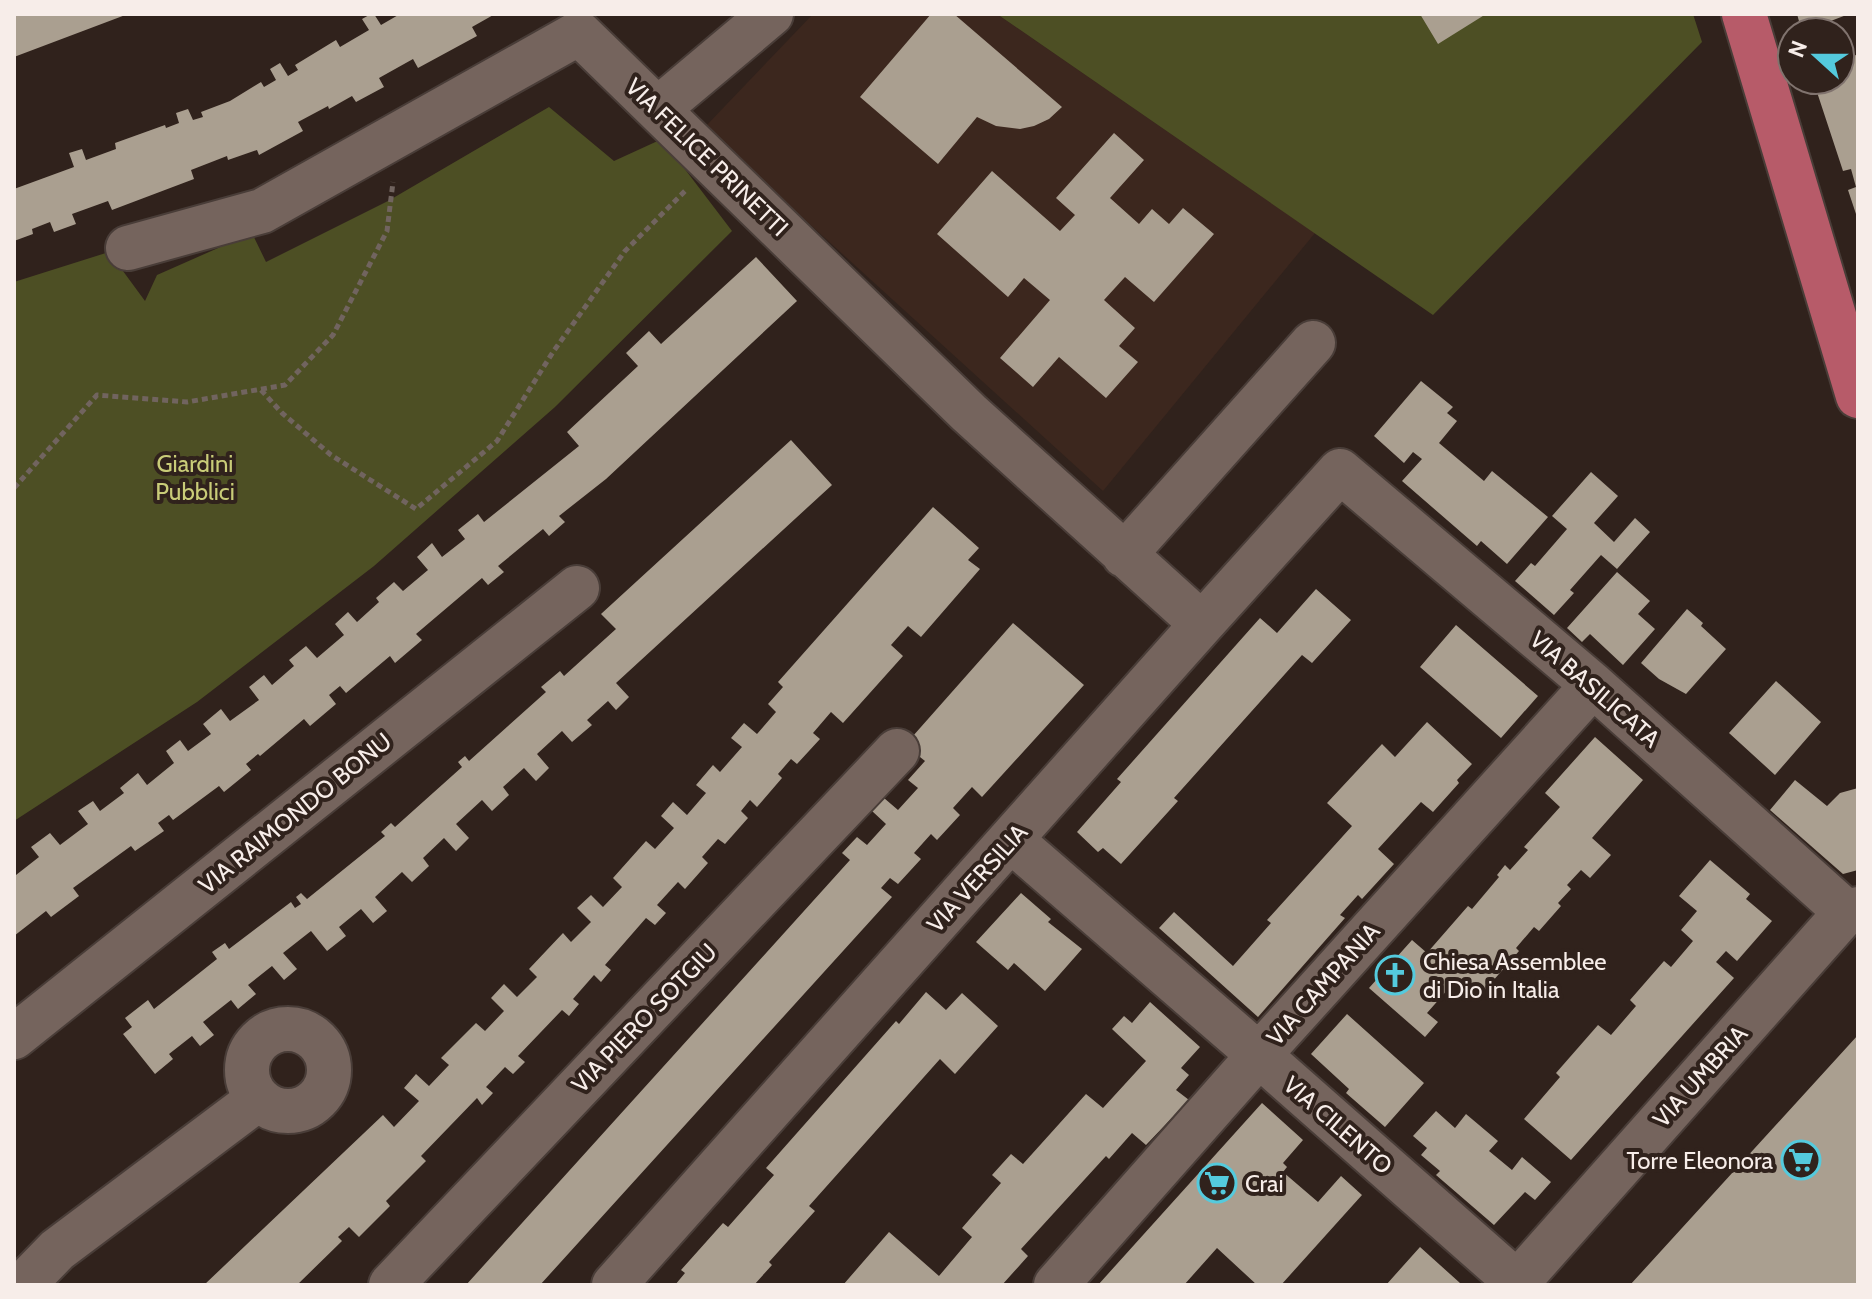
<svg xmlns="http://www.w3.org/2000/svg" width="1872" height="1299" font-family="Cabin,sans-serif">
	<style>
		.built { fill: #3c271e }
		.green { fill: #4d4f24 }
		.building { fill: #aa9f90 }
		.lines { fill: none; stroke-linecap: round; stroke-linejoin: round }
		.minor-casing { stroke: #493d38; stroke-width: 48 }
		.major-casing { stroke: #493d38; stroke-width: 48 }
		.path { stroke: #71645f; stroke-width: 5; stroke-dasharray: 6 4; stroke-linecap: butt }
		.minor { stroke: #75645d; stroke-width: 44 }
		.major { stroke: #b75b69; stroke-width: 44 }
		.labels { text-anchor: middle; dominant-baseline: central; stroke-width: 8; stroke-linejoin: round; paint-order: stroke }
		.street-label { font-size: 24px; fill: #f7ede9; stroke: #30221c }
		.park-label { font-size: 24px; fill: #c9cc78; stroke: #30221c }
		.poi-label { font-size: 24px; fill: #f7ede9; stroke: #30221c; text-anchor: start }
	</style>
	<rect width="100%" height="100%" fill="#30221c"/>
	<!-- built -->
	<path class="built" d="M813,14H997L1315,233L1103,491L704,128Z"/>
	<!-- green -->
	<path class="green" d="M997,14H1693L1702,42L1433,315Z
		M549,107L614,161L662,139L732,231L555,407L374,566L197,702L14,821V282L109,252L145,301L157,275L252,233L266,262L388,201Z"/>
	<!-- building -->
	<path class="building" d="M14,14H128L14,57Z
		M371,14H374L381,25L400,14H495L472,27L477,36L418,68L413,59L379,78L384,87L356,102L352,96L329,109L328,106L298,122L303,131L259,155L257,150L228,160L227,156L191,170L194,179L112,210L108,201L72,214L76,224L54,232L50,222L32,229L33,234L14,241V189L74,167L69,153L82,149L86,160L116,149L115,143L165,125L166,128L179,123L176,113L188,109L193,120L203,117L201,112L230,101L261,82L264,87L276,80L270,69L280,63L288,76L298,70L295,65L336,40L340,47L369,30L362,19Z
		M931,14H954L1062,107L1049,119L1034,126L1020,129L996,126L977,117L938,164L860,97Z
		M1420,14H1486L1438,44Z
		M1797,14H1849L1802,32Z
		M1856,55L1858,62L1857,217L1848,190L1856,187L1851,169L1843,171L1813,80H1840V61Z
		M1114,133L1144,160L1110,198L1139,224L1152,209L1169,224L1183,208L1214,234L1154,302L1125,277L1104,300L1135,328L1119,346L1138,362L1106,398L1059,357L1033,387L1000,358L1050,300L1024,278L1008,297L937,234L992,171L1060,231L1075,215L1056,198Z
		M756,257L797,301L606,479L559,516L565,522L549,536L543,529L498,566L504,572L488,585L482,578L416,634L422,640L395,663L390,656L346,693L340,686L329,695L336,704L310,726L304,719L260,756L258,754L246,764L251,770L224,792L219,786L173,820L169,815L158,823L164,831L135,851L131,846L73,888L79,896L51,917L46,911L14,936V872L16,875L39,857L31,847L50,833L60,845L88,824L78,811L93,801L100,811L124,793L120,788L138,773L147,785L174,763L166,751L180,740L188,751L211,734L203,724L221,709L230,721L259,700L249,687L264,675L272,685L294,666L289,660L306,646L317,658L344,635L335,624L348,612L357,622L379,602L376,598L394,582L403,591L428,570L417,557L432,543L442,557L465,539L458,530L478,514L484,522L579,446L567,432L638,366L626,353L649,331L661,344Z
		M1421,381L1453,407L1447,413L1457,421L1439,443L1484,481L1492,471L1548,517L1507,564L1481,541L1477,546L1402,481L1422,459L1413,452L1404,463L1374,436Z
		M791,440L832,485L616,683L629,697L616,710L608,701L587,720L592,725L572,742L562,731L537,754L549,768L536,781L524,768L503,787L509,795L492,811L482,800L456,824L469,838L456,851L444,838L423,858L429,866L412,882L402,872L375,897L387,911L373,923L361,909L339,927L346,936L327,951L311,931L283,953L297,969L284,980L272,966L248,985L256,994L238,1009L231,1000L203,1022L214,1035L200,1046L192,1036L169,1054L173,1059L155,1074L123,1034L132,1027L125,1018L148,1000L154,1009L217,959L212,952L225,943L229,949L291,902L295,908L301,904L296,897L301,893L307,899L385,836L381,832L391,823L395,827L462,767L458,762L465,756L469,761L546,692L541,687L560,671L564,676L616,629L601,614Z
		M1591,472L1618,496L1594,523L1614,542L1635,518L1650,532L1617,569L1601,555L1570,590L1574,593L1554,615L1515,581L1531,563L1535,566L1567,529L1552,516Z
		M933,507L979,548L968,560L980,569L921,637L908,626L891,645L903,656L843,723L831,712L813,733L820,739L797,764L791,759L778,774L782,778L757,807L750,800L741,811L748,818L725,844L718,839L702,857L708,863L685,889L678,882L657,905L666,913L655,925L646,918L605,965L611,970L601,982L594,975L573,999L579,1004L569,1016L562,1010L518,1056L525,1062L513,1074L505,1067L486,1087L493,1093L482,1105L477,1098L421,1156L426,1161L386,1201L390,1206L359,1237L349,1227L338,1237L342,1241L297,1285H204L383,1115L394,1127L419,1101L404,1088L416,1074L429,1086L449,1065L441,1058L476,1023L485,1031L504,1011L491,998L504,984L517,997L537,977L529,969L563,933L571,942L591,922L577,908L591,895L603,907L622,887L613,878L646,841L655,849L674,828L661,816L673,802L687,815L706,793L696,785L713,765L720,772L742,747L731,738L744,723L757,734L776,712L768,704L783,687L778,682Z
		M1617,572L1650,601L1638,614L1655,629L1623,665L1590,634L1582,642L1567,628Z
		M1316,589L1351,620L1312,663L1302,655L1174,798L1178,801L1121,864L1103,848L1098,852L1077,832L1121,782L1117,779L1260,618L1277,633Z
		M1687,609L1703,623L1701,626L1726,649L1686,694L1659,679L1641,663Z
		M1013,623L1084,685L982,797L972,787L953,808L960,815L937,840L931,834L914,853L921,859L898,884L890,878L881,888L892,897L540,1285H466L850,860L842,853L857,837L867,845L886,824L872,811L884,798L898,810L918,788L908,780L925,761L905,745Z
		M1456,625L1538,696L1501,738L1420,667Z
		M1776,681L1821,722L1775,775L1729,733Z
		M1427,722L1472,764L1457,780L1459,783L1433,812L1421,802L1378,849L1394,864L1362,899L1358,895L1340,915L1345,918L1258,1017L1159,928L1174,912L1233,966L1271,923L1267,920L1352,826L1327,803L1382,744L1395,757Z
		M1595,737L1643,780L1592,838L1611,855L1590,878L1581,870L1567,885L1571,889L1558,903L1561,906L1539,931L1534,927L1516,948L1519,951L1478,998L1457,979L1427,1013L1438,1022L1425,1037L1369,988L1412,940L1427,953L1468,906L1472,909L1499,877L1497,875L1505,865L1510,870L1528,850L1524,847L1560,807L1545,793Z
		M1795,780L1827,806L1840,793L1858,788V870L1843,874L1770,810Z
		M1710,860L1750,894L1746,899L1772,921L1737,961L1726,951L1716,962L1734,978L1571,1160L1524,1119L1560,1077L1556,1073L1598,1025L1611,1035L1636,1006L1630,1000L1664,961L1671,967L1693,941L1681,930L1697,911L1679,896Z
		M1021,893L1051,919L1048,922L1082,949L1045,991L1014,963L1008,970L976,942Z
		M926,992L946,1010L962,993L998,1026L955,1074L940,1059L809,1206L815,1211L769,1262L772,1265L754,1285H675L685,1273L681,1270L723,1223L728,1227L774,1175L766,1168L896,1021L899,1024Z
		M1150,1002L1200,1047L1181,1068L1189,1075L1176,1090L1189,1100L1146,1145L1132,1133L1109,1159L1106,1156L1021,1249L1028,1256L1002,1285H843L889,1232L939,1276L972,1237L962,1228L1001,1183L992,1175L1011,1154L1023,1164L1086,1094L1103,1108L1146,1061L1112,1029L1124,1016L1132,1023Z
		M1347,1014L1424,1083L1385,1127L1346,1093L1349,1089L1311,1054Z
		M1858,1035V1285H1630Z
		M1262,1103L1303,1140L1283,1163L1287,1167L1283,1172L1318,1202L1341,1176L1362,1195L1281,1285H1257L1217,1248L1184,1285H1098Z
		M1436,1111L1455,1128L1466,1114L1498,1141L1489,1151L1512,1170L1522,1157L1551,1182L1535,1200L1525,1192L1494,1225L1436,1175L1440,1171L1421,1155L1427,1148L1413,1136Z
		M1420,1247L1460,1283L1458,1285H1386Z"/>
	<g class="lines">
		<defs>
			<path id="minor" d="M658,109L771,14
				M128,248L262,211L579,33L969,413L1202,624
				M1124,555L1313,343
				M1011,840L1259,1055L1520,1285
				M247 1070a41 41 0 1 1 82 0a41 41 0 1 1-82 0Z
				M14,1037L577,588
				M23,1285L57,1250L258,1099
				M391,1285L897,751
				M614,1285L1202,624L1340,471L1593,685L1846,912
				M1056,1285L1259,1055L1593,685
				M1515,1285L1846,912L1858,909"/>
			<path id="major" d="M1744,14L1858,396"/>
		</defs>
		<!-- minor casing -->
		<use href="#minor" class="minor-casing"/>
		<!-- major casing -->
		<use href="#major" class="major-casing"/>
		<!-- path -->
		<path class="path" d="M261,390L282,413L331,455L416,509L497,441L553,352L625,251L687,189
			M14,488L97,395L187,402L285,385L333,335L387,231L393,182"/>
		<!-- minor -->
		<use href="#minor" class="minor"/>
		<!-- major -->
		<use href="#major" class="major"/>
	</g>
	<!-- icons -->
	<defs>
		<symbol id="church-ring" viewBox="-11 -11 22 22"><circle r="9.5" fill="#30221c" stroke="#54cadd" stroke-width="1.5"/><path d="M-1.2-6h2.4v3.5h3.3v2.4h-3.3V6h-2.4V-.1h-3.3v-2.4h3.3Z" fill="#54cadd"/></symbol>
		<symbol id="supermarket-ring" viewBox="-11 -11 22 22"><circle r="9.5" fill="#30221c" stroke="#54cadd" stroke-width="1.5"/><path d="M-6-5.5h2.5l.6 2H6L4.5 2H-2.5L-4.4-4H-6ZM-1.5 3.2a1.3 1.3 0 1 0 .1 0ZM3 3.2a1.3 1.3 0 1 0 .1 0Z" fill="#54cadd"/></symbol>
	</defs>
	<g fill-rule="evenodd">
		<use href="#church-ring" x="1373" y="953" width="44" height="44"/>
		<use href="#supermarket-ring" x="1779" y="1138" width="44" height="44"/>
		<use href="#supermarket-ring" x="1195" y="1161" width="44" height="44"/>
	</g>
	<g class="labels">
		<!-- street labels -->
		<g class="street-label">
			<text transform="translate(707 157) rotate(44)">VIA FELICE PRINETTI</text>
			<text transform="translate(1595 689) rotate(41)">VIA BASILICATA</text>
			<text transform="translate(295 813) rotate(-39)">VIA RAIMONDO BONU</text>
			<text transform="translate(977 878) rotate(-48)">VIA VERSILIA</text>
			<text transform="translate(1323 984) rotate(-48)">VIA CAMPANIA</text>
			<text transform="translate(644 1018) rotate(-46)">VIA PIERO SOTGIU</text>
			<text transform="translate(1700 1076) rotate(-48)">VIA UMBRIA</text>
			<text transform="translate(1338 1125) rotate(41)">VIA CILENTO</text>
		</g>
		<!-- park labels -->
		<g class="park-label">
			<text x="195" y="463">Giardini<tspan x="195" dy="28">Pubblici</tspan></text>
		</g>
		<!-- poi labels -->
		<g class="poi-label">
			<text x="1423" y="961">Chiesa Assemblee<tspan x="1423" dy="28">di Dio in Italia</tspan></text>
			<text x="1773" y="1160" text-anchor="end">Torre Eleonora</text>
			<text x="1245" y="1183">Crai</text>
		</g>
	</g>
	<!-- border -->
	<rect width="1872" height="1299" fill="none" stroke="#f7ede9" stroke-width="32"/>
	<!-- north arrow -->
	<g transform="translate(1816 56) rotate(291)"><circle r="38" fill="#30221c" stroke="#80736e" stroke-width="2"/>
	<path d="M0-6L14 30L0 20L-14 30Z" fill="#54cadd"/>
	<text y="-12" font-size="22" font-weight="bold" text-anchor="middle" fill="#f7ede9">N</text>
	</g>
</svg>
